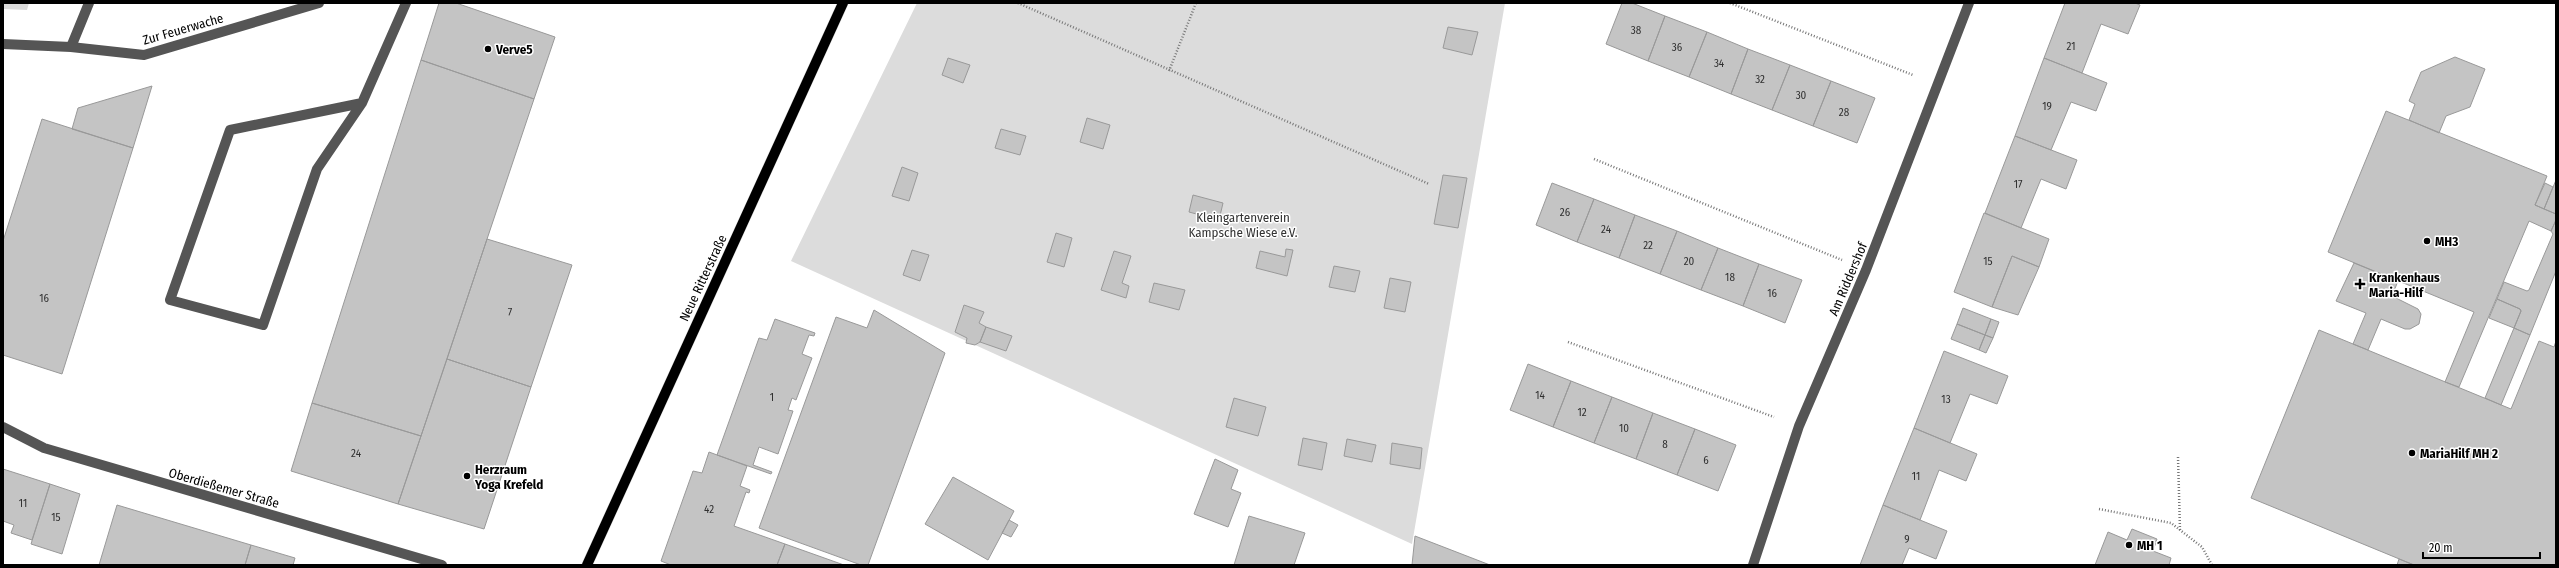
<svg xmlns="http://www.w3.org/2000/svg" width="2559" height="568" font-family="'Fira Sans Condensed',sans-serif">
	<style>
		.green { fill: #dcdcdc }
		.building { fill: #c4c4c4; stroke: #999 }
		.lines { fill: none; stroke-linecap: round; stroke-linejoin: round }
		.major-casing { stroke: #dbdbdb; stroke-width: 11 }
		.path { stroke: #777; stroke-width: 2.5; stroke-dasharray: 1 2; stroke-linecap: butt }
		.minor { stroke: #555; stroke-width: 10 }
		.major { stroke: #000; stroke-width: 10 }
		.poi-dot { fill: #000; stroke: #fff; stroke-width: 1.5 }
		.labels { text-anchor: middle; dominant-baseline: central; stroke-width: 3; stroke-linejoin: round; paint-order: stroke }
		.number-label { font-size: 11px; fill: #313131 }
		.street-label { font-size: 13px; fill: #000; stroke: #fff }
		.poi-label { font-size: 13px; font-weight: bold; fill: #000; stroke: #fff; text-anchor: start }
		.park-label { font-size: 13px; fill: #333; stroke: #fff }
	</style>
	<rect width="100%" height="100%" fill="#fff"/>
	<!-- green -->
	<path class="green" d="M3,3H29L27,10L3,9Z
		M917,3H1505L1412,544L791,261Z"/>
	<!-- building -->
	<path class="building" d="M439,3H456L555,37L534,99L421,60Z
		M1622,3H1632L1665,16L1648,61L1606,44Z
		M2065,3H2135L2140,5L2128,34L2101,24L2082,73L2044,58Z
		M1665,16L1707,32L1689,77L1648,61Z
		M1448,27L1478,32L1472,55L1443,48Z
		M1707,32L1748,49L1731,94L1689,77Z
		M1748,49L1790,65L1772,110L1731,94Z
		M2455,57L2485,69L2470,107L2446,116L2439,133L2409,120L2415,104L2409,101L2421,72Z
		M948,58L970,65L963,83L942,75Z
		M2044,58L2107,83L2096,111L2071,102L2051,150L2015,136Z
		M421,60L534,99L421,436L312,403Z
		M1790,65L1831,81L1813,126L1772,110Z
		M1831,81L1875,98L1857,143L1813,126Z
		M152,86L133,148L72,129L78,108Z
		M2386,111L2547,176L2535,205L2556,214V220L2551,231L2529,221L2459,387L2445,382L2474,312L2328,252Z
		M1087,118L1110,125L1103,149L1080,142Z
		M42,119L133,148L62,374L3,355V241Z
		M1001,129L1026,136L1020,155L995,148Z
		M2015,136L2077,160L2066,189L2041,179L2021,228L1985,213Z
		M902,167L918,173L909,201L892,196Z
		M1443,175L1467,178L1458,228L1434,224Z
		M2556,180V214L2544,209Z
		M1552,183L1594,199L1577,242L1536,225Z
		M2545,183L2553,187L2544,209L2535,205Z
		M1193,195L1223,203L1219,220L1189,212Z
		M1594,199L1635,215L1619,258L1577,242Z
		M1984,213L2049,239L2039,267L2012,256L1992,307L1954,292Z
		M1635,215L1677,231L1660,274L1619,258Z
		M2556,220V271L2530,335L2514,328L2521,311L2520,309L2497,299L2504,282L2527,291L2529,290L2553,234L2551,231Z
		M1677,231L1718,248L1701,290L1660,274Z
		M1056,233L1072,238L1064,267L1047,262Z
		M487,239L572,265L531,387L447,359Z
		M1718,248L1759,264L1743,306L1701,290Z
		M1286,249L1293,250L1287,276L1256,268L1260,251L1285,257Z
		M912,250L929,255L920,281L903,275Z
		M1114,251L1131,256L1122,283L1129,286L1126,298L1101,290Z
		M2012,256L2039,267L2018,315L1992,307Z
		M2354,263L2398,281L2392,296L2418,309L2421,314L2419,324L2410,329H2405L2381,319L2368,350L2353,344L2366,313L2336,301Z
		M1759,264L1802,280L1785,323L1743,306Z
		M1334,266L1360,271L1355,292L1329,287Z
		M1390,278L1411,282L1405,312L1384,308Z
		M1154,283L1185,290L1179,310L1149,302Z
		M2497,299L2520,309L2521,311L2514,328L2489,318Z
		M964,305L984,312L979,323L986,327L980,342L975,345L966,343L967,338L955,332Z
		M1963,308L1991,319L1985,335L1957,324Z
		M874,310L945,353L868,565H861L759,528L836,317L867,328Z
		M775,319L815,333L814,336L809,335L802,354L812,358L796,400L792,398L788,410L793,411L778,454L759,447L753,465L772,472L771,474L717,455L759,338L767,340Z
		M1991,319L1999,322L1993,338L1985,335Z
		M1957,324L1985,335L1979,350L1951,339Z
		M986,327L1012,336L1006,351L980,342Z
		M2514,328L2530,335L2501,405L2485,398Z
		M2319,330L2511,409L2539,341L2554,347L2556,341V565H2414L2251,498Z
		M1985,335L1993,338L1986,353L1979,350Z
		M1944,351L2008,376L1997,404L1970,394L1950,443L1914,428Z
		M447,359L531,387L484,529L398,504Z
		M1528,364L1571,381L1553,427L1510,410Z
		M1571,381L1612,397L1594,443L1553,427Z
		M1612,397L1653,413L1636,459L1594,443Z
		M1234,398L1266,407L1258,436L1226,427Z
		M312,403L421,436L398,504L291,471Z
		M1653,413L1695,429L1677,475L1636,459Z
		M1914,428L1977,454L1966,481L1939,470L1920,520L1883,505Z
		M1695,429L1736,445L1718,491L1677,475Z
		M1303,438L1327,443L1322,470L1298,465Z
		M1347,439L1376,445L1372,462L1344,456Z
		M1392,443L1422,448L1420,469L1390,464Z
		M709,452L747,466L740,486L750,490L749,493L746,492L734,526L785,544L777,565H671L661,561L693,471L702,473Z
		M1215,459L1238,470L1231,489L1241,493L1228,527L1194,514Z
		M3,469L50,484L32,540L11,533L14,525L3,521Z
		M953,477L1014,511L988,560L925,524Z
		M50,484L80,494L62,554L31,544Z
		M117,505L251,545L245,565H99Z
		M1883,505L1947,531L1936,559L1909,548L1902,565H1860Z
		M1249,516L1305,533L1294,565H1234Z
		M1009,520L1018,525L1011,537L1002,533Z
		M2132,529L2157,539L2153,551L2171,558L2169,565H2095L2108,532L2127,540Z
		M1415,536L1490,565H1412Z
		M785,544L844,565H777Z
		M251,545L295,558L293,565H245Z
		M2399,559L2414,565H2397Z"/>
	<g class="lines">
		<defs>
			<path id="major" d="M587,565L843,3"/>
		</defs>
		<!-- major casing -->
		<use href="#major" class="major-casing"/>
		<!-- path -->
		<path class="path" d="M1018,3L1429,184
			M1730,3L1913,75
			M1169,71L1196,3
			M1594,159L1842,260
			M1568,342L1774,417
			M2178,457L2180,530
			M2099,509L2171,523L2202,547L2212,565"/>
		<!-- minor -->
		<path class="minor" d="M3,44L71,47L144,55L319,3
			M71,47L89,3
			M362,103L230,130L170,300L263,325L317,169L362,103L406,3
			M3,427L44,448L442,565
			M1753,565L1799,426L1866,270L1969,3"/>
		<!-- major -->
		<use href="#major" class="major"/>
	</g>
	<!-- markers -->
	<g class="poi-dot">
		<circle cx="488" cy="49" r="4"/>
		<circle cx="2427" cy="241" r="4"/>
		<path d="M2358 278h4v4h4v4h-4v4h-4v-4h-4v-4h4z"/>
		<circle cx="2412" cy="453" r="4"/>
		<circle cx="467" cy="476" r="4"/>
		<circle cx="2129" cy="545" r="4"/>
	</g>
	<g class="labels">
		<!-- number labels -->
		<g class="number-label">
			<text x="1636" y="30">38</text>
			<text x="2071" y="46">21</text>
			<text x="1677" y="47">36</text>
			<text x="1719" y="63">34</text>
			<text x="1760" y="79">32</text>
			<text x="1801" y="95">30</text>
			<text x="2047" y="106">19</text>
			<text x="1844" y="112">28</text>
			<text x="2018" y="184">17</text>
			<text x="1565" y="212">26</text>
			<text x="1606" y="229">24</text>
			<text x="1648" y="245">22</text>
			<text x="1689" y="261">20</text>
			<text x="1988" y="261">15</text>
			<text x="1730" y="277">18</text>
			<text x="1772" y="293">16</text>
			<text x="44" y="298">16</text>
			<text x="510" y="312">7</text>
			<text x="1540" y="395">14</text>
			<text x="772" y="397">1</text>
			<text x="1946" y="399">13</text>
			<text x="1582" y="412">12</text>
			<text x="1624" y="428">10</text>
			<text x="1665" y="444">8</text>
			<text x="356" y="453">24</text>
			<text x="1706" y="460">6</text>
			<text x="1916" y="476">11</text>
			<text x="23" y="503">11</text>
			<text x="709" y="509">42</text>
			<text x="56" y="517">15</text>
			<text x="1907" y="539">9</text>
		</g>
		<!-- street labels -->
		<g class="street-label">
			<text transform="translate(183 29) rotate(-16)">Zur Feuerwache</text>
			<text transform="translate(703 278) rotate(-65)">Neue Ritterstraße</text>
			<text transform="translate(1848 279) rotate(-67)">Am Riddershof</text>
			<text transform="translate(224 488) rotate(16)">Oberdießemer Straße</text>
		</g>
		<!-- poi labels -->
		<g class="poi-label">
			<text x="496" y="49">Verve5</text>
			<text x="2435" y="241">MH3</text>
			<text x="2369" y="277">Krankenhaus<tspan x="2369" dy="15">Maria-Hilf</tspan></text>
			<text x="2420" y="453">MariaHilf MH 2</text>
			<text x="475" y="469">Herzraum<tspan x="475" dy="15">Yoga Krefeld</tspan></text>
			<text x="2137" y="545">MH 1</text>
		</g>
		<!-- park labels -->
		<g class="park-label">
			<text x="1243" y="217">Kleingartenverein<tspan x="1243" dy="15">Kampsche Wiese e.V.</tspan></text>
		</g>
	</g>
	<!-- border -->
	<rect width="2559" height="568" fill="none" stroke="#000000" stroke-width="8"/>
	<!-- scale -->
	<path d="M2423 552v6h117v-6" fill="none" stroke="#000000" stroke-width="2"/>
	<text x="2429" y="552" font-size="12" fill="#000000" stroke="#ffffff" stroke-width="3" paint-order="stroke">20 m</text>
</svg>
